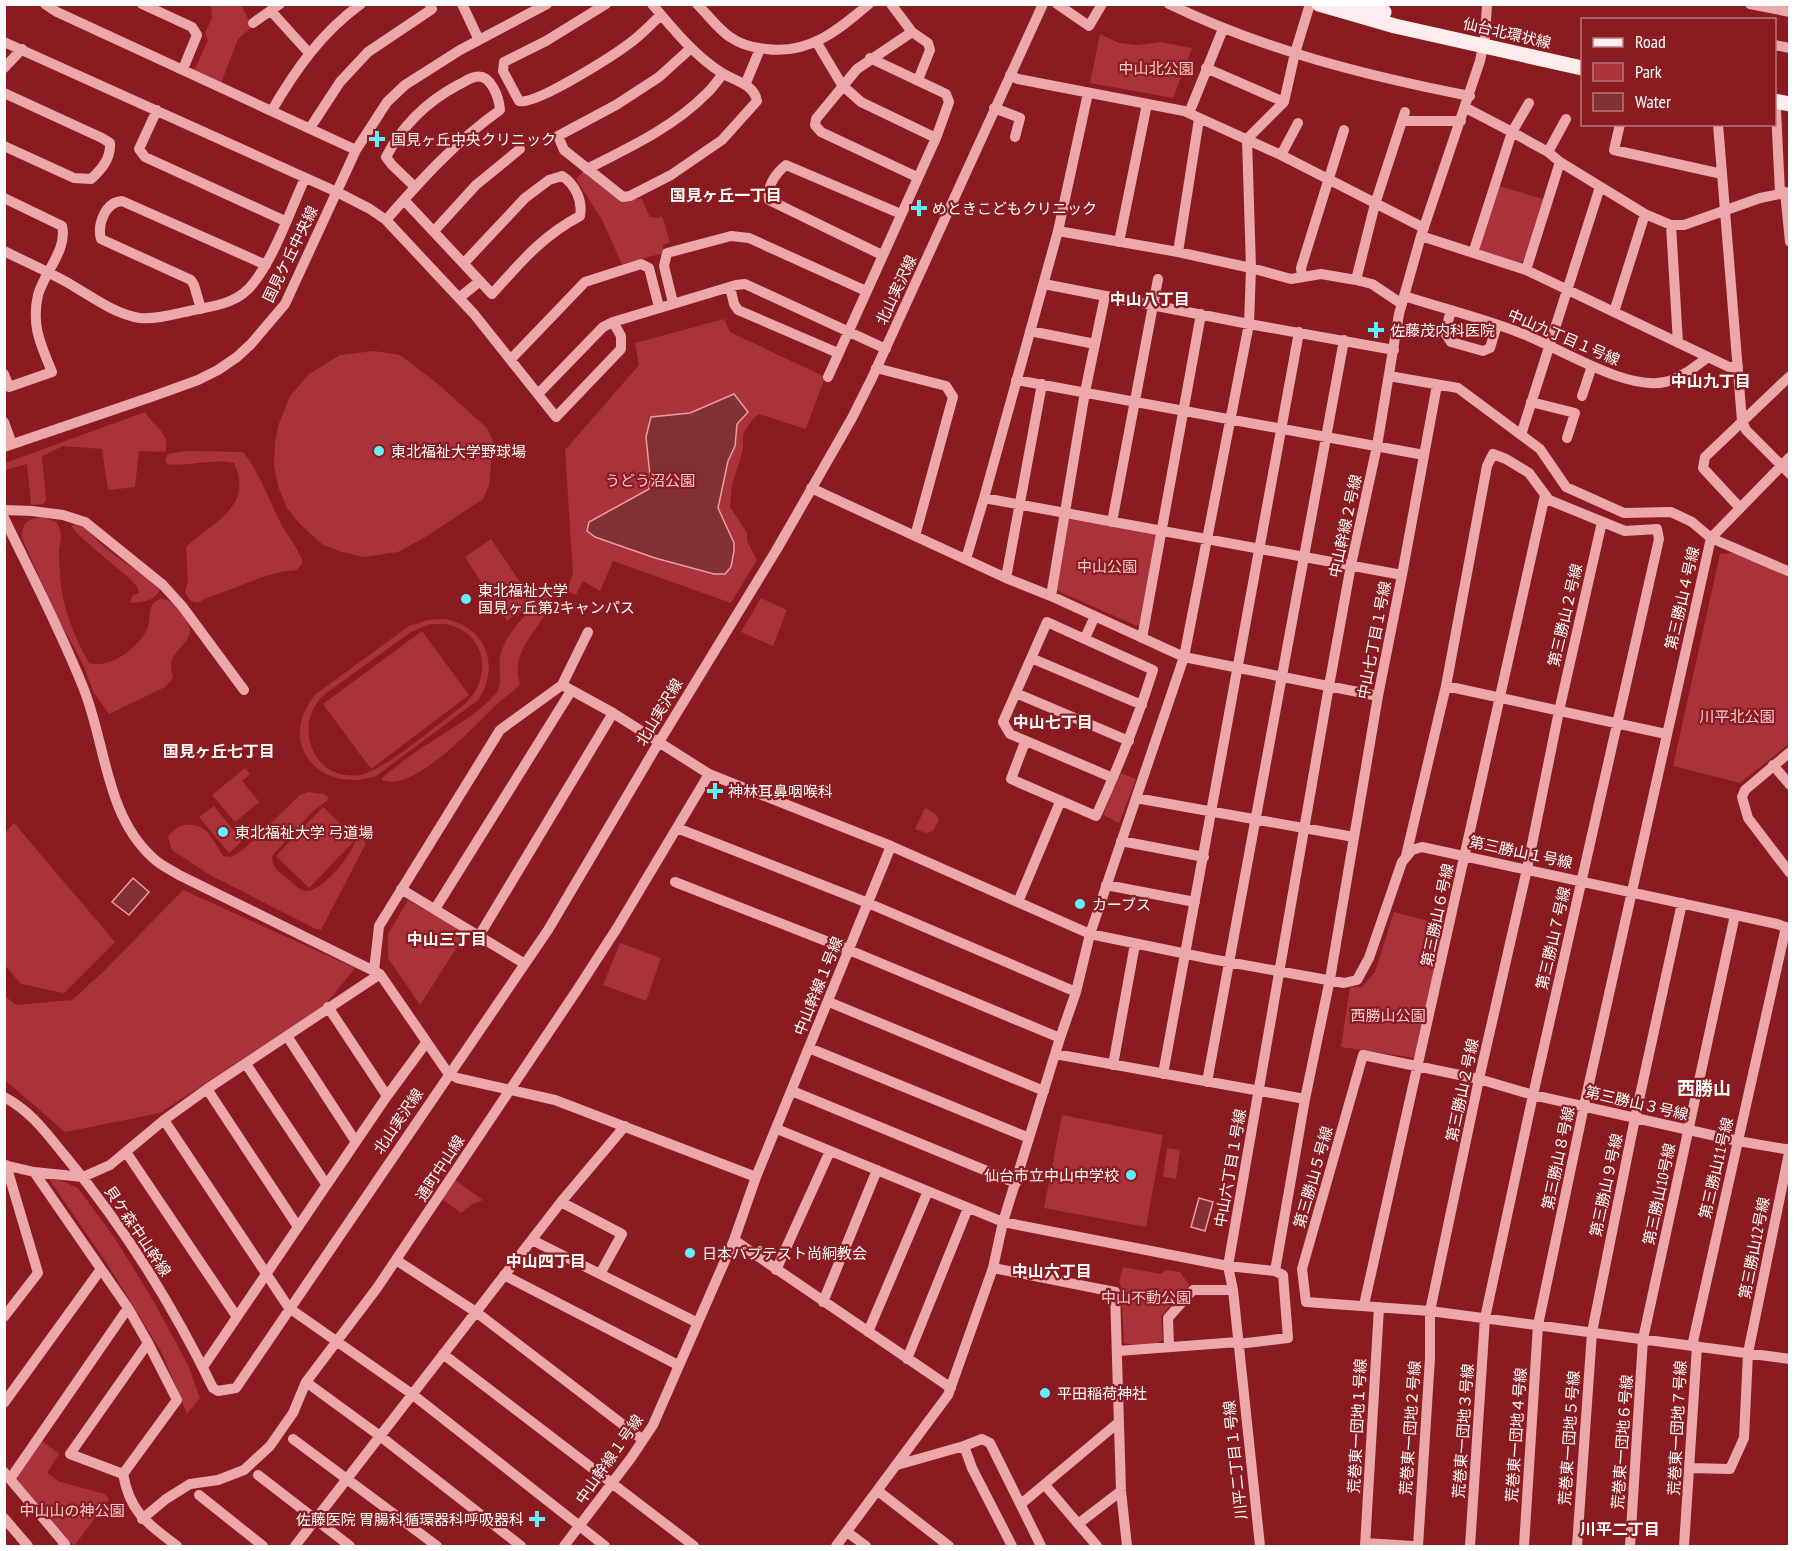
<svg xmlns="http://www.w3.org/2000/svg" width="1794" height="1551" font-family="'PT Sans Narrow','Noto Sans JP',sans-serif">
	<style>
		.green { fill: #aa323a; fill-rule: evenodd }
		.water { fill: #813033; stroke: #ee9aa0; stroke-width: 1.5 }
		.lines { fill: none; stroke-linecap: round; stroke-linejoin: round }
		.minor { stroke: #eca7ab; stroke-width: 10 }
		.major { stroke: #ffecec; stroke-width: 15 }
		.poi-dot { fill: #64eefd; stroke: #8a1c21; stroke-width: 2 }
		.labels { text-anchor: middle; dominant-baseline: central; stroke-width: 4.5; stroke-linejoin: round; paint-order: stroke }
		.street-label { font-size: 15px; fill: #fff; stroke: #8a1c21 }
		.park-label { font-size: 15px; fill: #f9cccf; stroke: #8a1c21 }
		.poi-label { font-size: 15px; fill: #fff; stroke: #8a1c21; text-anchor: start }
		.neighbourhood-label { font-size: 16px; font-weight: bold; fill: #fff; stroke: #8a1c21 }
		.quarter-label { font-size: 18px; font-weight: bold; fill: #fff; stroke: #8a1c21 }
	</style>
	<rect width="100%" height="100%" fill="#8a1c21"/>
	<!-- green -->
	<path class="green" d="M211,5H241L252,27L238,39L221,83L194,71L208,40L205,33L212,18Z
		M1100,34L1119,43L1138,45L1160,42L1192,48L1173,98L1090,83Z
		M584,171L634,199H642L650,217L659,218L662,216L670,242L663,245L664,253L622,264L602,220L576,179Z
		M1499,186L1543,199L1524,260L1520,263L1481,250L1478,244Z
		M724,319L730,332L825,377L806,429L759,414L752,420L743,434V450L732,485L730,507L747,533V541L757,560L731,603L613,561L600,591L583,581L576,595L567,591L573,573L565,450L639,365L635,343Z
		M374,351L400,355L438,384L487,428L493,441L489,486L483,499L427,536L398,552L363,557L342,552L323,545L300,524L287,508L279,489L274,467L275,444L278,426L290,396L309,374L340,355Z
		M145,412C154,427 172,434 165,452L139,451L135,487L108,490L102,449L63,446L42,456L46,500L43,504L31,505L27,464L5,470V463Z
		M185,451L243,452C260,473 268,498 280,522C287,535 298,548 303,562L297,570C265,572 236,589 206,598L198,603C190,602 188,598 185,592L188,582L186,547C211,523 255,507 234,463C212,458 190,467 167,464L165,459L168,454Z
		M43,517L56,522C64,534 60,539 59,552C59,560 60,568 60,576C62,607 74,636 89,663C110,670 141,646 148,627C150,620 149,611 152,605C164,586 189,617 190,629C191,641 176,649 172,660C170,665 172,673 173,678L165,687L109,714L94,693L82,662L56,615L22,538C22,522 27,519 43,517Z
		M1067,519L1155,533L1156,536L1139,625L1137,626L1056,590Z
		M74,524C87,527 92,535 101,544C116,558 136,569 153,582L160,589C155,602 142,602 130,603L132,596L139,593L137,586C126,573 74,535 72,526Z
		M491,539L534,603L507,621L465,557Z
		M1734,553L1789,577V744L1740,783L1673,766L1720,554Z
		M552,589H554C552,623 507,646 520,684C515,691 506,696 499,702C478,722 414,794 382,780L384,776C395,768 405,759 417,751C437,737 487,710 498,690C503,679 497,665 501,653C508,629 534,606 552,589Z
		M761,598L787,610L773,646L741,632Z
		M445,619C486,627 501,666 478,700L376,776C318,795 275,741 316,694L409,626L428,620ZM430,624C439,624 450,623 458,628C490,643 488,683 465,704C443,720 383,772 359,775C313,782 291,723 325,694L411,632Z
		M422,631L469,695L371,769L323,704Z
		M245,768L250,774L242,781L259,802L235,822L212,795Z
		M1121,773L1136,779L1119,823L1103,815Z
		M308,792L324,794L328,797L327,801L313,811L272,856C272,868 278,871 287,878C292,883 299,890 306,891C322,892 353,854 356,839L309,888L276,856L323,807L356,839L361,829L365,827L367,830L365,845L321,930L316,929L210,875L172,850L168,837C176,824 194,820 206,831C213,838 218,848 223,856L231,857L244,849L300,795Z
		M214,806L242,841L229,853L199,817Z
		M925,808L936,814L939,820L933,831L926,833L915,829Z
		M14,823L115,942L64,993L21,984L5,965V833Z
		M183,890L355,968L326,1004L160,1113L65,1132L5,1080V996L16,1005L72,1000L104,971Z
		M408,900L466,933L420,1005L388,958V934Z
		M1394,912L1447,926L1415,1058L1341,1047L1350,987H1362L1375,972Z
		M620,943L661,958L646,1001L603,985Z
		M1062,1115L1163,1135L1146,1227L1044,1208Z
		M1167,1148L1180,1150L1176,1179L1163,1177Z
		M51,1176L78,1188L114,1237L153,1300L188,1365L200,1398L187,1414L162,1353L108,1265L49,1179Z
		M455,1180L483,1200L471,1205L461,1213L442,1199Z
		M1123,1267L1161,1274L1166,1270L1180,1272L1189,1285L1161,1316L1163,1340C1155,1346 1134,1346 1124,1343L1121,1286L1119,1283Z
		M42,1441L59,1454L47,1473L60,1482L105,1494L109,1499L74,1546L18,1481L17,1474Z"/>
	<!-- water -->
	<path class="water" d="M734,394L748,412L737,424L735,446L728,461L718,508L734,543V551L731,567L725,574H714L655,558L595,537L587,531L589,522L649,489L650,476L646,437L651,417L690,413Z
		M133,878L149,892L129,915L112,902Z
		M1199,1198L1213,1202L1205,1231L1191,1227Z"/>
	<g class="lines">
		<!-- minor -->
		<path class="minor" d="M45,4L57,12L356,150
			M142,4L192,27L197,35L183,69
			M462,4L479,40
			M606,4L546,41L504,62L503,71L519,101C535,106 614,55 630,43C641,35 651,24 661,15
			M652,4C673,29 695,56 722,73C735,81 754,84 757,101L722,140L671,175L630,196L623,197L564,150L558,136L616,105L659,77L691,48
			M697,4C708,15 718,29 730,37C740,44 754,48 766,49C809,55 838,30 869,4
			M891,4L912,32L928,43L930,50L918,80
			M1057,4L1089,26L1102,4
			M1169,4C1264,50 1367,76 1470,96
			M1750,4L1790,12
			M271,11L309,53
			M253,23L280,4
			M912,32L857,69L816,119L815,125L821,132L917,177
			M4,42L337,192L370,209L386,220L474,314L556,417L621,349V336L613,322
			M817,43L842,85L861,102L936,138
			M1774,45L1790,48
			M4,68L22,49
			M1206,68L1284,102
			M1010,75L1018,79L1184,111L1281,155L1424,228
			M745,85L760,49
			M4,93L102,138L110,143C111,158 102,169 91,179L74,178L4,146
			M994,108L1020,118L1015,137
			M1466,108L1512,132L1548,152L1560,162L1645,214L1671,225H1684L1760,198L1790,192
			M157,110L139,149L145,157L285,221
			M272,110C296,69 322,32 361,4
			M1776,110L1780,193
			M1189,113L1223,29
			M1402,121H1461
			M1620,124L1614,150L1722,174
			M1718,124L1742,421L1746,430L1790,474
			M310,128L340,82L368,52L432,9L430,4
			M1548,152L1566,119
			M1281,155L1298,123
			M587,169C628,148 672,128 705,95C712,89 717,81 723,74
			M1785,192L1790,242
			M4,198L62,226C68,249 44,273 38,295C31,326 41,345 52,372L9,387L4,374
			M404,200L492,294C520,263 542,236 580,216C583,201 575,184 562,176L549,180L525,198L464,263
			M386,220C421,180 456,141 500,110C499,98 491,73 475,77C469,78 463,83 458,85C428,101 402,126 386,157L392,165L415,187
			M1671,225L1678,343
			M434,231L476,185L520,149
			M1058,231L1178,252L1251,268L1291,279L1321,274L1356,280L1372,284L1402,304
			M1421,236L1526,270L1729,367H1738
			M1119,242L1147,104
			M4,251C26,262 49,272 70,284C92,297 115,314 140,318C159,320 181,312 199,309C221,305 241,301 255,281C275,255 291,209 305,178
			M1178,252L1199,119
			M1473,253L1512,132L1529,103
			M882,255L769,200C767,185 775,174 786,165L901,214
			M1526,270L1560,162
			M1302,277L1301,268L1344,130
			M1356,280L1375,204L1405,112
			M1044,284L1249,324L1394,350
			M730,287L734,304L738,310L838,353
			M1404,296C1442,308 1481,318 1518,332C1557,346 1624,391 1665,382C1680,379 1696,366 1708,357
			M459,298L480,281
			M673,303L664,266L667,253L731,236L749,238L866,291
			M201,309L194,285L191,280L101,239C97,225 105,202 122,201L266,265
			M1451,310L1445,333L1451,342L1483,351L1490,348L1497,325
			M1614,312L1645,214
			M1030,331L1095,344
			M511,359L585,282L641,264L649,268L659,307
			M876,368L946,386L953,397L915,536
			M1389,376L1458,388L1540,449L1566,487L1624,513L1671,512L1692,522L1711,538L1790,572
			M828,377L936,138L949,102L946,94L870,58
			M1016,380L1424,455
			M539,393L603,327L613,322L736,285L745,284L886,349
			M1582,396L1592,366
			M1531,402L1575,413L1567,438
			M4,422L12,444
			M1521,435L1600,187
			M4,447L151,397L198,380L218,370L237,357L251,344L285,304L356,150L387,102L405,85L460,50L547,4
			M811,488L1006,578L1051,596L1184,657L1378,696
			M984,498L1058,231L1088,93
			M1740,508L1703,468L1705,457L1790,376
			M4,510L32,511L63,515L85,522L163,585L182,606L244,690
			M4,518C31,574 60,629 83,687C106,743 105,815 153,858C160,865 171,870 179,875L380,974L448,1073L457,1078L555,1100L756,1177
			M1112,522L1158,279
			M1602,522L1559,711L1527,869L1479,1079L1430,1311L1790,1359
			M1711,538L1790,457
			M966,559L984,498L1402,575L1378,696L1330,979L1305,1099L1275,1271
			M1402,575L1437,385
			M1006,578L1042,384
			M1051,596L1085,392L1105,296
			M588,632L562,685L613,713L709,774L891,846
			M1085,638L1095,616
			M1142,638L1201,314
			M1031,658L1142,705
			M1446,686L1666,734
			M1016,693L1129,741
			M1025,742L1011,779L1096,816C1118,768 1137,721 1153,670L1047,622L1003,722L1010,734L1113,778
			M1790,752L1745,790L1742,797L1748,818L1790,873
			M1773,765L1790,785
			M1136,798L1354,837
			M677,828L868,903L1076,992
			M1121,841L1204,857
			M1406,856L1446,686L1487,466L1493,454L1506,459L1529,473L1549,500L1625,531L1657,529L1659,539L1533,1095L1485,1318L1470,1546
			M675,882L849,950L1060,1038
			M1106,885L1195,902
			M401,889L525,964
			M1018,902L1060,802
			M435,909L571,691
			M479,936L613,713
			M374,971L379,926L500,730L562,685
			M829,1002L1044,1091
			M328,1007L387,1096
			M287,1036L356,1142
			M809,1048L1029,1138
			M1055,1054L1305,1099
			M246,1064L326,1184
			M1113,1065L1135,944
			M1163,1074L1299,332
			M1207,1082L1344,340
			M207,1089L298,1227
			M792,1091L1016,1183
			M4,1097C31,1111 47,1134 66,1157C124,1227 173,1306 213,1388L218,1391L236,1388L548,930L659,742L777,549L852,418L872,378L1043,4
			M164,1120L289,1308L412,1394L605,1546
			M777,1129L1003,1222L1228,1266L1275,1271L1283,1275L1288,1338L1238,1344
			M126,1152L237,1317
			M4,1165L34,1172L83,1177L110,1165L164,1120L207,1089L380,974
			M34,1172L128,1308L148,1343L150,1347L177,1400L123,1474L70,1454L148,1343
			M561,1202L622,1234L600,1274
			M532,1240L696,1322
			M734,1240L951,1388
			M396,1260L476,1312L643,1440
			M993,1268L1115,1292L1121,1491L1127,1546
			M776,1270L830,1151
			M504,1275L678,1365
			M823,1302L877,1170
			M1364,1305L1545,495
			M4,1317L38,1273L6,1165
			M868,1332L928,1191
			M1692,1346L1786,927
			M1169,1347L1168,1318L1193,1290H1233
			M1118,1351L1238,1342
			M443,1354L694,1546
			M907,1359L968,1208
			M203,1367L387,1096L426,1043
			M306,1382L380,1436L521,1546
			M4,1403L101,1269
			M293,1439L437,1546
			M964,1446L982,1439L990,1443L1041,1546
			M897,1465L964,1446L972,1468L1012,1546
			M1689,1468L1730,1469L1744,1438L1748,1353L1790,1148
			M4,1472L65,1544L63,1546
			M123,1474C130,1513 148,1524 177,1546
			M258,1475L350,1546
			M10,1479L128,1308
			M1045,1485L1097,1546
			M878,1491L949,1546
			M199,1495L263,1546
			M1021,1504L1119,1422
			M4,1518L28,1546
			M142,1519L166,1499L190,1484L218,1480L244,1470L270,1446L293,1413L306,1382L377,1288L577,990L617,928L709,774
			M1078,1524L1121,1491
			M847,1532L866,1546
			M1365,1543L1413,1546
			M295,1546L561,1202L625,1126
			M564,1546L631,1458L653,1425L734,1240L756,1177L891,846L1090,934L1211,959L1344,983L1357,980L1369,958L1402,862L1412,850L1422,847L1777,924L1790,929
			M836,1546L948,1395L993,1268L1003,1222L1060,1038L1076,992L1090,934L1184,657L1249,324L1251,268L1247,139L1284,102L1295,53L1310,4
			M1260,1546L1233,1290L1228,1266L1329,686L1351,565L1377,446L1399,314L1421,236L1480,61L1485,36L1487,4
			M1365,1546L1379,1307
			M1418,1546L1430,1358V1311L1306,1302L1302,1269L1363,1055L1479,1079L1533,1095L1738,1141L1790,1150
			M1524,1546L1538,1325L1584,1106L1711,538
			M1577,1546L1592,1332L1635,1118L1682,903
			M1630,1546L1643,1339L1735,915
			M1684,1546L1697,1346"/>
		<!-- major -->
		<path class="major" d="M1319,4L1395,26L1582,68
			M1358,4L1384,12
			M1774,101L1790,104"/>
	</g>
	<!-- markers -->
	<g class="poi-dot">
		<path d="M374 130h6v6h6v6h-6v6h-6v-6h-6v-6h6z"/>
		<path d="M916 199h6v6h6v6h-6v6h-6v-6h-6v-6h6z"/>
		<path d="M1373 321h6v6h6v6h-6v6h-6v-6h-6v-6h6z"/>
		<circle cx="379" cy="451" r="6"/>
		<circle cx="466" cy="599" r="6"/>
		<path d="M712 782h6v6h6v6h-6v6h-6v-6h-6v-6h6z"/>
		<circle cx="223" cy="832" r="6"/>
		<circle cx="1080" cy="904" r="6"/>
		<circle cx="1131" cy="1175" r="6"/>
		<circle cx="690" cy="1253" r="6"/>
		<circle cx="1045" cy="1393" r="6"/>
		<path d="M534 1510h6v6h6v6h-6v6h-6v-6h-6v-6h6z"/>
	</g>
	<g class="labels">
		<!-- street labels -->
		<g class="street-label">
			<text transform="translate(1507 33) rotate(13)">仙台北環状線</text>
			<text transform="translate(290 254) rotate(-64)">国見ケ丘中央線</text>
			<text transform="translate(896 290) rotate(-65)">北山実沢線</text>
			<text transform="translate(1564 337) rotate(23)">中山九丁目１号線</text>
			<text transform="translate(1345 526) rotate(-78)">中山幹線２号線</text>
			<text transform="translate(1682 598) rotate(-77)">第三勝山４号線</text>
			<text transform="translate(1565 615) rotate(-77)">第三勝山２号線</text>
			<text transform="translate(1374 640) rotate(-79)">中山七丁目１号線</text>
			<text transform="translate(659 712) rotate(-59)">北山実沢線</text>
			<text transform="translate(1521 852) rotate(12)">第三勝山１号線</text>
			<text transform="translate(1437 915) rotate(-78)">第三勝山６号線</text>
			<text transform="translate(1553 938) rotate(-77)">第三勝山７号線</text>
			<text transform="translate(818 986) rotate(-68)">中山幹線１号線</text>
			<text transform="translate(1462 1090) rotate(-78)">第三勝山２号線</text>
			<text transform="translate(1637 1103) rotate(13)">第三勝山３号線</text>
			<text transform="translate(398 1121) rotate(-56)">北山実沢線</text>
			<text transform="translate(1558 1158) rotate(-78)">第三勝山８号線</text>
			<text transform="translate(440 1168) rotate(-57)">通町中山線</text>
			<text transform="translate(1230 1168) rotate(-80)">中山六丁目１号線</text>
			<text transform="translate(1716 1168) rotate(-77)">第三勝山11号線</text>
			<text transform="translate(1313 1177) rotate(-74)">第三勝山５号線</text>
			<text transform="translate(1606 1185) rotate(-78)">第三勝山９号線</text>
			<text transform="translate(1659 1194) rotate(-78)">第三勝山10号線</text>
			<text transform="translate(138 1231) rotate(56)">貝ケ森中山幹線</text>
			<text transform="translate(1754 1248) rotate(-79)">第三勝山12号線</text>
			<text transform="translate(1357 1426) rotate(-87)">荒巻東一団地１号線</text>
			<text transform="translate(1410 1428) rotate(-86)">荒巻東一団地２号線</text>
			<text transform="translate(1677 1428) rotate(-87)">荒巻東一団地７号線</text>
			<text transform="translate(1463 1431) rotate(-86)">荒巻東一団地３号線</text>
			<text transform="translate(1516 1435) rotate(-86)">荒巻東一団地４号線</text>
			<text transform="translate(1569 1438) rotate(-86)">荒巻東一団地５号線</text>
			<text transform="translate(1622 1442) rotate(-86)">荒巻東一団地６号線</text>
			<text transform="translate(609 1459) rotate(-55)">中山幹線１号線</text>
			<text transform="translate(1235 1460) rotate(-96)">川平二丁目１号線</text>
		</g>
		<!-- park labels -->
		<g class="park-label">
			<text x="1156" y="68">中山北公園</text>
			<text x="650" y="480">うどう沼公園</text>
			<text x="1107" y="566">中山公園</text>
			<text x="1737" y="716">川平北公園</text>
			<text x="1388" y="1015">西勝山公園</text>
			<text x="1146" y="1297">中山不動公園</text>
			<text x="72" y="1510">中山山の神公園</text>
		</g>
		<!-- poi labels -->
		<g class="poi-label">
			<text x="391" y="139">国見ヶ丘中央クリニック</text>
			<text x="932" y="208">めときこどもクリニック</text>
			<text x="1390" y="330">佐藤茂内科医院</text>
			<text x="391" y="451">東北福祉大学野球場</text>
			<text x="478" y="590">東北福祉大学<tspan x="478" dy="17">国見ヶ丘第2キャンパス</tspan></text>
			<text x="728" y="791">神林耳鼻咽喉科</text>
			<text x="235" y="832">東北福祉大学 弓道場</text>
			<text x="1092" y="904">カーブス</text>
			<text x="1119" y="1175" text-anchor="end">仙台市立中山中学校</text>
			<text x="702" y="1253">日本バプテスト尚絅教会</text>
			<text x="1057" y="1393">平田稲荷神社</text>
			<text x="524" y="1519" text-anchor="end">佐藤医院 胃腸科循環器科呼吸器科</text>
		</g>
		<!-- neighbourhood labels -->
		<g class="neighbourhood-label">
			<text x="726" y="195">国見ヶ丘一丁目</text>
			<text x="1150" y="299">中山八丁目</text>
			<text x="1711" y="381">中山九丁目</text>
			<text x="1053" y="722">中山七丁目</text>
			<text x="219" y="751">国見ヶ丘七丁目</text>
			<text x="447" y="939">中山三丁目</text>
			<text x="546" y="1261">中山四丁目</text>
			<text x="1052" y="1271">中山六丁目</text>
			<text x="1620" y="1529">川平二丁目</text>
		</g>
		<!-- quarter labels -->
		<g class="quarter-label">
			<text x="1704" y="1088">西勝山</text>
		</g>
	</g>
	<!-- border -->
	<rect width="1794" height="1551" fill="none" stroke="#ffffff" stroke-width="12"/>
	<!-- legend -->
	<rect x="1581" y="18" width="195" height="108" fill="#8a1c21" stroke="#b9777a" stroke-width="1.5"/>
	<rect x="1593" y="38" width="30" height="9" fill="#ffecec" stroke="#b9777a" stroke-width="1.5"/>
	<text x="1635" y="48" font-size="18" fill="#ffffff">Road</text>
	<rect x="1593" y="63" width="30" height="18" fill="#aa323a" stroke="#b9777a" stroke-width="1.5"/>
	<text x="1635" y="78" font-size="18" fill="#ffffff">Park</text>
	<rect x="1593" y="93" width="30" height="18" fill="#813033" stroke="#b9777a" stroke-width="1.5"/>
	<text x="1635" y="108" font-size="18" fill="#ffffff">Water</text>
</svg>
